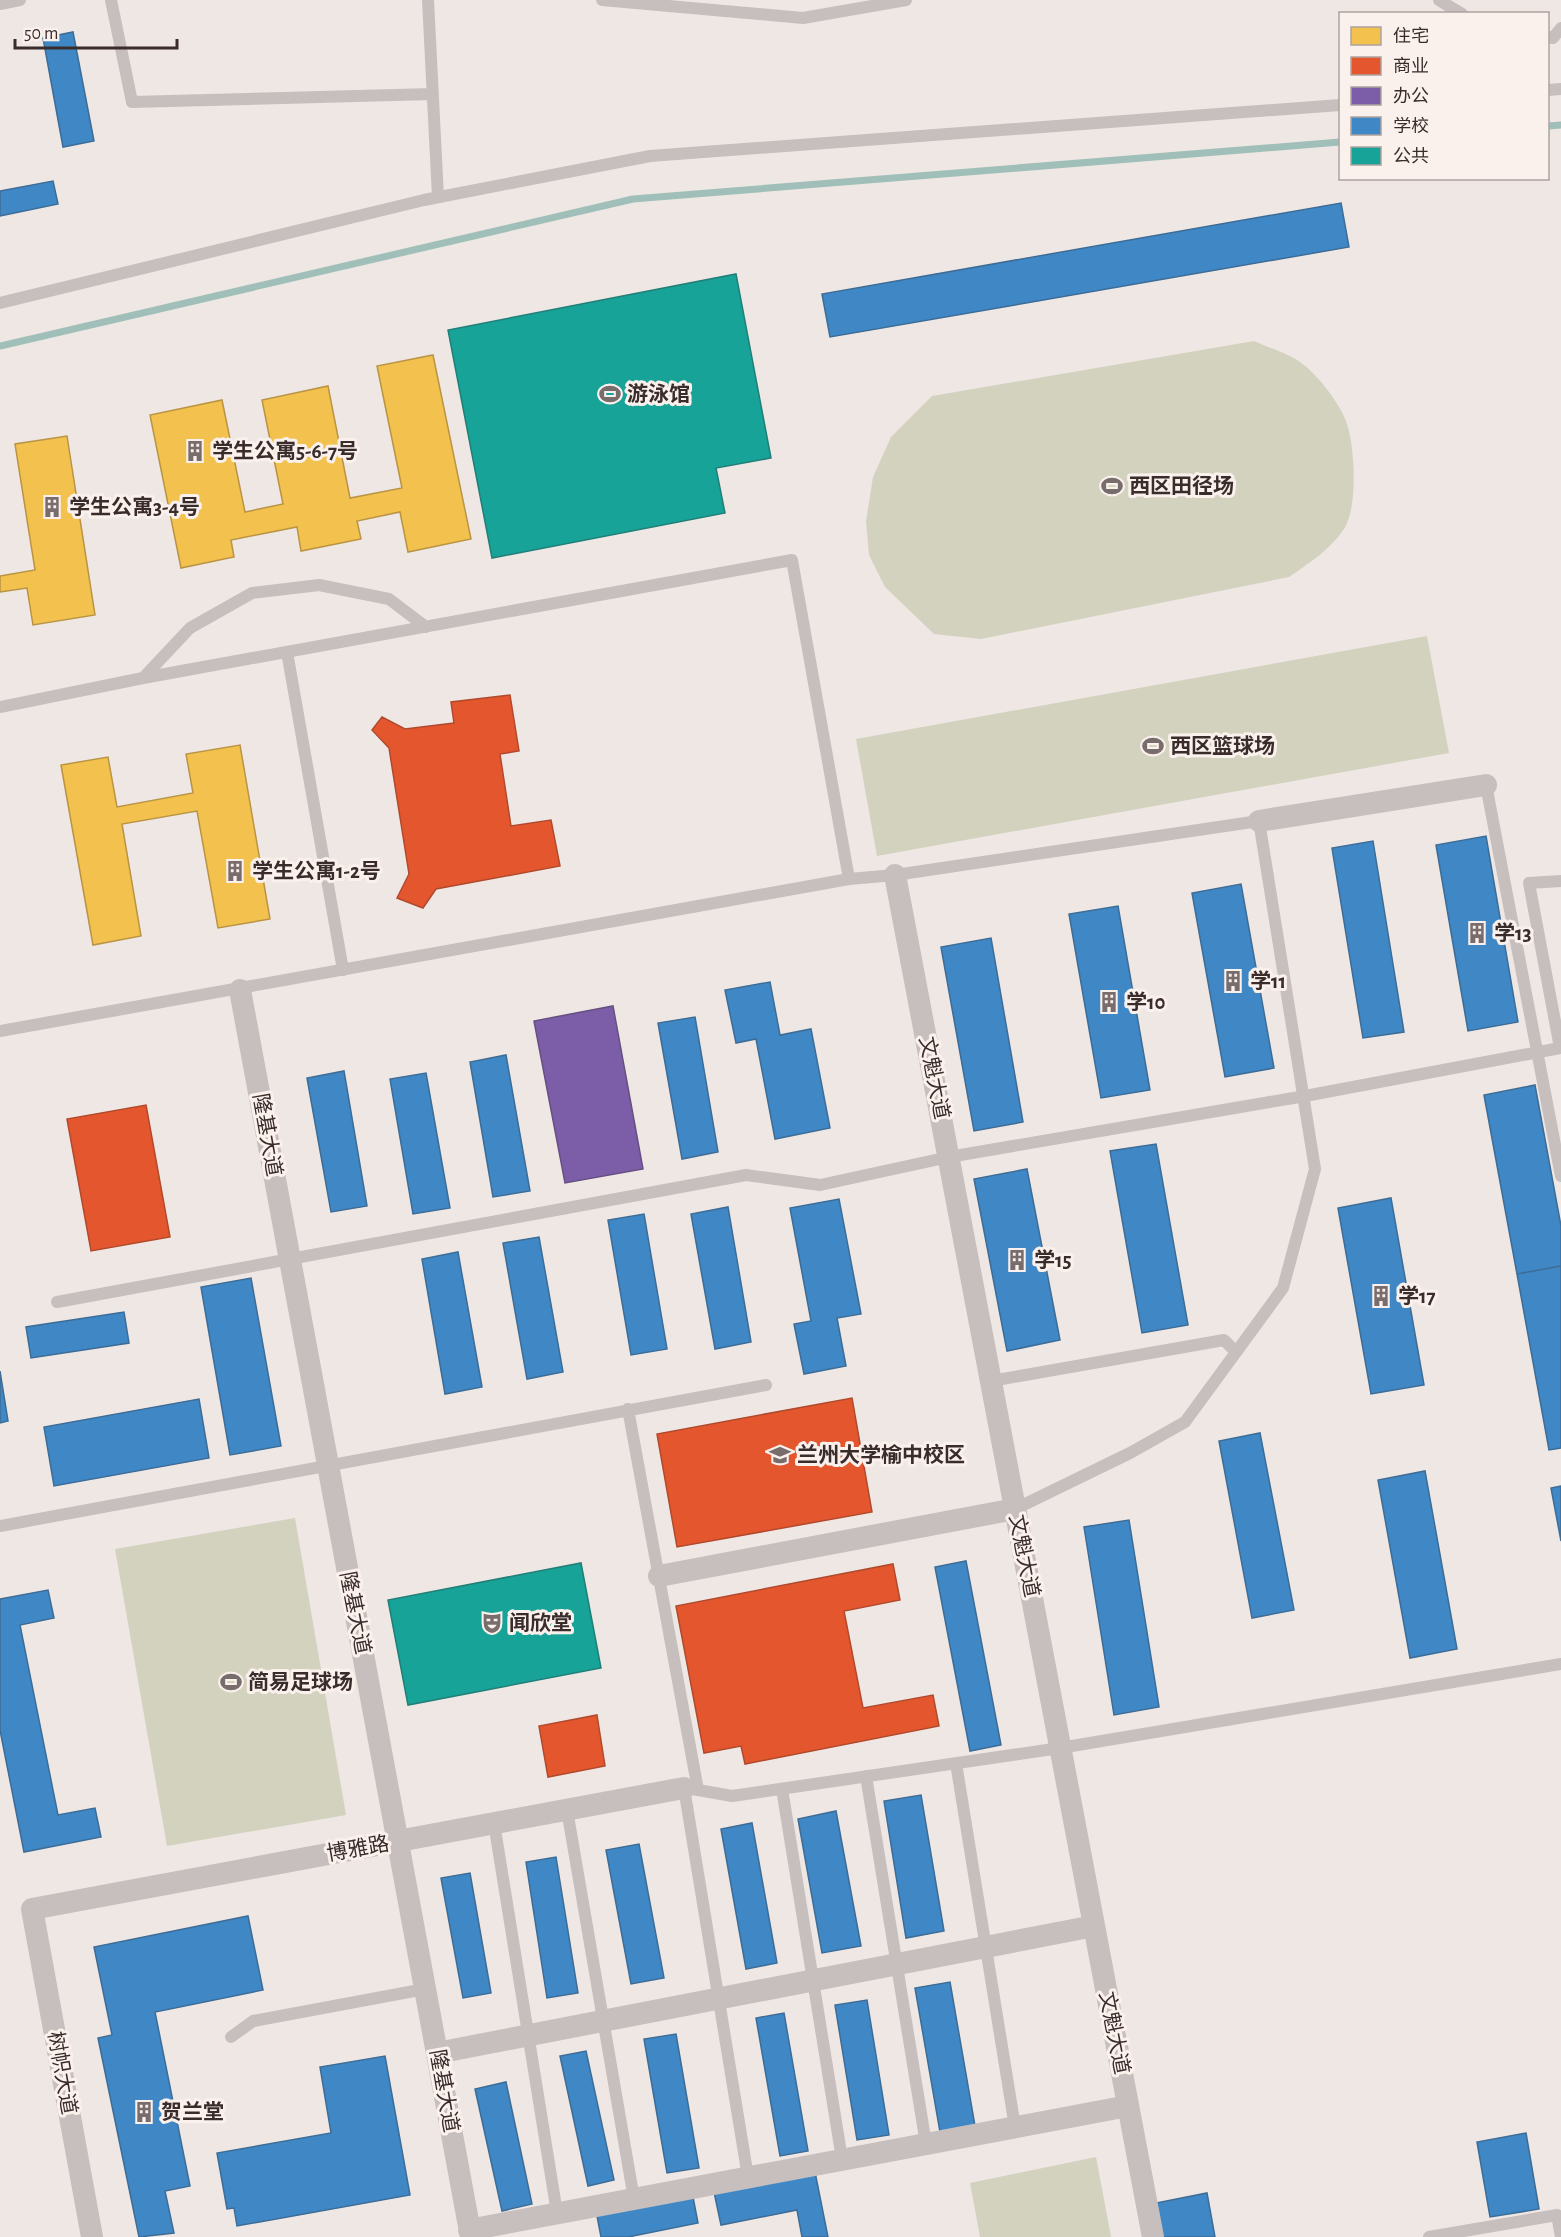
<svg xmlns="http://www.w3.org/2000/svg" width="1561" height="2237" font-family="'Alegreya Sans','Noto Sans SC',sans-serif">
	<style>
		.green { fill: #d3d2bf }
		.homes { fill: #f2c14e; stroke: #ba9444; stroke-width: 1.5 }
		.shops { fill: #e4572e; stroke: #b14a2d; stroke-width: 1.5 }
		.offices { fill: #7b5ea7; stroke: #674f82; stroke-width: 1.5 }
		.schools { fill: #3f88c5; stroke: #3d6c97; stroke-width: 1.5 }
		.public { fill: #17a398; stroke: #217f77; stroke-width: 1.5 }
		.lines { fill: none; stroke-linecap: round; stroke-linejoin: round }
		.stream { stroke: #a1bfb9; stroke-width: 7 }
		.service { stroke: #c7bfbd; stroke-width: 12 }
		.minor { stroke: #c7bfbd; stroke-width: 22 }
		.labels { text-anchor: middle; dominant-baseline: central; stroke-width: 6; stroke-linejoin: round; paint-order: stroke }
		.poi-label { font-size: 21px; font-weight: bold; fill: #392c2b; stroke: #faf1ed; text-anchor: start }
		.street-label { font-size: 21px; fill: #392c2b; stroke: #faf1ed }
	</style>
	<rect width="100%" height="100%" fill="#eee7e4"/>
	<!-- green -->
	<path class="green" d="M1254,341C1269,348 1291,354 1304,365C1320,378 1341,405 1347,424C1355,449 1358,507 1344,529C1331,549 1308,564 1289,577L981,639L934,634L885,587L869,555L866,521L873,477L891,437L932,396Z
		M1427,636L1449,753L877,856L856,739Z
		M295,1518L346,1815L167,1846L115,1549Z
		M1096,2157L1111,2237H980L970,2183Z"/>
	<!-- homes -->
	<path class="homes" d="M433,355L471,539L408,552L400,512L357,521L361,539L301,551L297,527L231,540L234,557L181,568L150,415L222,400L245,512L283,504L262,400L328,386L350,498L402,488L377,366Z
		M67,436L95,615L33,625L27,588L0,592V576L35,570L15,444Z
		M240,745L270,919L218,928L197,811L122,824L141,936L93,945L61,765L108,757L117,807L193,793L186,754Z"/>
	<!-- shops -->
	<path class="shops" d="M510,695L519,751L500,754L511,826L551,820L560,866L436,889L423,908L397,898L409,874L389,748L372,730L382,717L405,729L454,723L451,702Z
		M146,1105L170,1237L91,1251L67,1119Z
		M852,1398L872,1512L677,1547L657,1434Z
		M893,1564L900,1600L844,1611L863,1708L933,1695L939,1726L745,1764L741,1746L704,1753L676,1606Z
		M597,1715L605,1766L548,1777L539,1726Z"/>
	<!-- offices -->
	<path class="offices" d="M613,1006L643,1169L565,1183L534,1021Z"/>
	<!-- schools -->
	<path class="schools" d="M73,32L94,141L63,147L43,38Z
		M53,181L58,204L0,216V191Z
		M1341,203L1349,247L830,337L822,294Z
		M1486,836L1518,1022L1468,1031L1436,845Z
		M1373,841L1404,1032L1363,1038L1332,848Z
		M1241,884L1274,1068L1225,1077L1192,893Z
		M1118,906L1150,1090L1101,1098L1069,914Z
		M991,938L1023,1122L974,1131L941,947Z
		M770,982L780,1035L811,1029L830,1128L775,1139L756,1039L736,1043L725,990Z
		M695,1017L718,1152L682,1159L658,1023Z
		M506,1055L530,1191L493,1197L470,1062Z
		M344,1071L367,1206L331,1212L307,1078Z
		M426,1073L450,1208L413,1214L390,1079Z
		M1535,1085L1561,1226V1266L1517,1274L1484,1095Z
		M1156,1144L1188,1325L1142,1333L1110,1151Z
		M1027,1169L1060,1340L1007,1351L974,1179Z
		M1391,1198L1424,1385L1371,1394L1338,1208Z
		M839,1199L861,1314L837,1318L846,1366L804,1374L794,1324L811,1321L790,1208Z
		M728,1207L751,1342L715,1349L691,1214Z
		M644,1214L667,1349L631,1355L608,1220Z
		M539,1237L563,1372L527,1379L503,1243Z
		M458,1252L482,1387L445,1394L422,1259Z
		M1561,1266V1448L1549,1450L1517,1274Z
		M251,1278L281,1446L230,1455L201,1287Z
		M124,1312L129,1343L31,1358L26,1327Z
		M0,1371L8,1421L0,1423Z
		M199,1399L209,1458L54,1486L44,1427Z
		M1260,1433L1294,1610L1252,1618L1219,1441Z
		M1425,1471L1457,1649L1410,1658L1378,1480Z
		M1561,1486V1541L1551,1488Z
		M1129,1520L1159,1707L1114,1715L1084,1527Z
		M966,1561L1001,1745L970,1751L935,1567Z
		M48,1590L54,1618L20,1625L58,1815L95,1808L101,1837L24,1852L0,1730V1599Z
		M921,1795L944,1931L906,1938L884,1801Z
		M836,1811L861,1946L822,1953L798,1819Z
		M752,1823L777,1963L746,1969L721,1829Z
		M639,1844L664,1978L631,1984L606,1850Z
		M556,1857L578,1993L547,1998L526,1862Z
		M470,1873L491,1993L463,1998L441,1878Z
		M248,1916L263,1990L155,2012L190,2186L165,2191L174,2233L139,2237L98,2038L112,2035L94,1947Z
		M950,1982L975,2126L940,2132L915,1988Z
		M867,2000L889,2135L857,2140L835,2005Z
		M784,2013L808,2151L780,2156L756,2018Z
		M676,2034L699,2168L667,2173L644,2039Z
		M586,2051L614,2180L588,2186L560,2056Z
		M385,2056L410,2195L237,2226L234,2208L227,2209L217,2153L331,2133L320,2067Z
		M506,2082L532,2204L502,2211L475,2089Z
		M1526,2133L1539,2209L1490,2217L1477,2142Z
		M815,2172L828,2237H802L797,2210L721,2225L714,2192Z
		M1207,2193L1215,2237H1163L1156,2203Z
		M693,2197L698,2223L628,2237H601L597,2216Z"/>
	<!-- public -->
	<path class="public" d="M736,274L771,458L716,468L725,513L492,558L448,330Z
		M581,1563L601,1668L408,1705L388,1600Z"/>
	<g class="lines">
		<!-- stream -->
		<path class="stream" d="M1548,126L1561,125
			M0,346L633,199L1340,142"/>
		<!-- service -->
		<path class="service" d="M111,0L132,102L433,94
			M428,0L438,197
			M602,0L803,18L906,0
			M1439,0L1462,14
			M0,4L20,0
			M1548,37L1553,38L1561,28
			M1548,90L1561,89
			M0,303L424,200L650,156L1340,105
			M287,652L343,970
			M143,678L190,628L252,593L319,585L389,599L426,627
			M0,707L143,678L792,560L849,879L0,1031
			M1486,785L1561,1176
			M849,879L895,875L1259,821L1315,1169L1283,1288L1185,1422L1130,1453L1015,1509
			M57,1302L746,1175L820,1185L949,1157L1305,1096L1560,1048L1529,883L1561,881
			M991,1381L1224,1340L1236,1352
			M628,1409L698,1790L684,1788L748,2177
			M0,1526L766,1385
			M956,1763L1015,2127
			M866,1776L926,2144
			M782,1789L842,2159
			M698,1790L732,1796L1060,1748L1561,1664
			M567,1810L634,2199
			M494,1823L557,2213
			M231,2037L253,2021L425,1989
			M1429,2237L1557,2215L1561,2237"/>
		<!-- minor -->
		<path class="minor" d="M1259,821L1486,785
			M895,875L1153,2237
			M240,990L471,2237
			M659,1576L1015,1509
			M437,2053L1094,1926
			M469,2230L1128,2106
			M92,2237L32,1909L684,1788"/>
	</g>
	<!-- icons -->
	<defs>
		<symbol id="stadium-bare" viewBox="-9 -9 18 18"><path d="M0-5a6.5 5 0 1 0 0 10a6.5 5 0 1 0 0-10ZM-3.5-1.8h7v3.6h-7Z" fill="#786d6c" stroke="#faf1ed" stroke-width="2.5" paint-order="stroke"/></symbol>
		<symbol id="building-bare" viewBox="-9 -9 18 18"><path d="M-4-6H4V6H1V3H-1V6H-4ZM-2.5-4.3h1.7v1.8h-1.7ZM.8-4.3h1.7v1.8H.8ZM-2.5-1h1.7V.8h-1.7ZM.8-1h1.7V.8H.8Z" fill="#786d6c" stroke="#faf1ed" stroke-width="2.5" paint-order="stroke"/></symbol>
		<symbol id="university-bare" viewBox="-9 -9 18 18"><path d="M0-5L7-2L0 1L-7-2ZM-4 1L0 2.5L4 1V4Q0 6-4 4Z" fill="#786d6c" stroke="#faf1ed" stroke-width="2.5" paint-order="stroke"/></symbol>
		<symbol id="theatre-bare" viewBox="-9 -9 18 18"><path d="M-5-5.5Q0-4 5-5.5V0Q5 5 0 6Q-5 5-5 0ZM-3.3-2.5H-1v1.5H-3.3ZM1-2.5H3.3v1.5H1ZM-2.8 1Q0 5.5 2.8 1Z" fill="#786d6c" stroke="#faf1ed" stroke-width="2.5" paint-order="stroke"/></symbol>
	</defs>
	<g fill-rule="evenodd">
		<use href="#stadium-bare" x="595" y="379" width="30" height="30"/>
		<use href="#building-bare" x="180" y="436" width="30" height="30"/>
		<use href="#stadium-bare" x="1097" y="471" width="30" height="30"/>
		<use href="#building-bare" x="37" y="492" width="30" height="30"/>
		<use href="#stadium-bare" x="1138" y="731" width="30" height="30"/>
		<use href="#building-bare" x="220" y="856" width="30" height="30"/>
		<use href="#building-bare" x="1462" y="918" width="30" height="30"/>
		<use href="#building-bare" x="1218" y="966" width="30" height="30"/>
		<use href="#building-bare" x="1094" y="987" width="30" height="30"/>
		<use href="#building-bare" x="1002" y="1245" width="30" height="30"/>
		<use href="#building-bare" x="1366" y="1281" width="30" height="30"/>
		<use href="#university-bare" x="765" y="1440" width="30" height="30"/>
		<use href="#theatre-bare" x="477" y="1608" width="30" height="30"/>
		<use href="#stadium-bare" x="216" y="1667" width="30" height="30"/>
		<use href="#building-bare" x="129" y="2097" width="30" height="30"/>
	</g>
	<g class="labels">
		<!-- poi labels -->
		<g class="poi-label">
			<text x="627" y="394">游泳馆</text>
			<text x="212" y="451">学生公寓5-6-7号</text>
			<text x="1129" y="486">西区田径场</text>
			<text x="69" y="507">学生公寓3-4号</text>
			<text x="1170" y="746">西区篮球场</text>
			<text x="252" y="871">学生公寓1-2号</text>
			<text x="1494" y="933">学13</text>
			<text x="1250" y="981">学11</text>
			<text x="1126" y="1002">学10</text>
			<text x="1034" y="1260">学15</text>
			<text x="1398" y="1296">学17</text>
			<text x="797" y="1455">兰州大学榆中校区</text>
			<text x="509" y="1623">闻欣堂</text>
			<text x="248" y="1682">简易足球场</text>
			<text x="161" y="2112">贺兰堂</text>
		</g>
		<!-- street labels -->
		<g class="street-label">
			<text transform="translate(934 1078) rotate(79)">文魁大道</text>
			<text transform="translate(267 1135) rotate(80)">隆基大道</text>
			<text transform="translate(1024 1556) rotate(79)">文魁大道</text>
			<text transform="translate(355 1613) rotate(79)">隆基大道</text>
			<text transform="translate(358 1849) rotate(-10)">博雅路</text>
			<text transform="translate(1114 2033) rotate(79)">文魁大道</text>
			<text transform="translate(62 2073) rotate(80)">树帜大道</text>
			<text transform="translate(444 2091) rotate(80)">隆基大道</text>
		</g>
	</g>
	<!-- legend -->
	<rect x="1339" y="12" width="210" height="168" fill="#faf1ed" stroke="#ada29f" stroke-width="1.5"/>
	<rect x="1351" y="27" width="30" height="18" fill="#f2c14e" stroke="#ada29f" stroke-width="1.5"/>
	<text x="1393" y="42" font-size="18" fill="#392c2b">住宅</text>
	<rect x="1351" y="57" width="30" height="18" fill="#e4572e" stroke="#ada29f" stroke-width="1.5"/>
	<text x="1393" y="72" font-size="18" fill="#392c2b">商业</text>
	<rect x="1351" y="87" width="30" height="18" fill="#7b5ea7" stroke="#ada29f" stroke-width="1.5"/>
	<text x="1393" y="102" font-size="18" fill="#392c2b">办公</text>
	<rect x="1351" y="117" width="30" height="18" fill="#3f88c5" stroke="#ada29f" stroke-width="1.5"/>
	<text x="1393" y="132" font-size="18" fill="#392c2b">学校</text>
	<rect x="1351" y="147" width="30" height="18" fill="#17a398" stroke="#ada29f" stroke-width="1.5"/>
	<text x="1393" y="162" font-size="18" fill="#392c2b">公共</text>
	<!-- scale -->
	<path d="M15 39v9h162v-9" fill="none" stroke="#392c2b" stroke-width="3"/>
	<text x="24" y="39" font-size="18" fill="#392c2b" stroke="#faf1ed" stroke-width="4.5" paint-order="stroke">50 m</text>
</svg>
